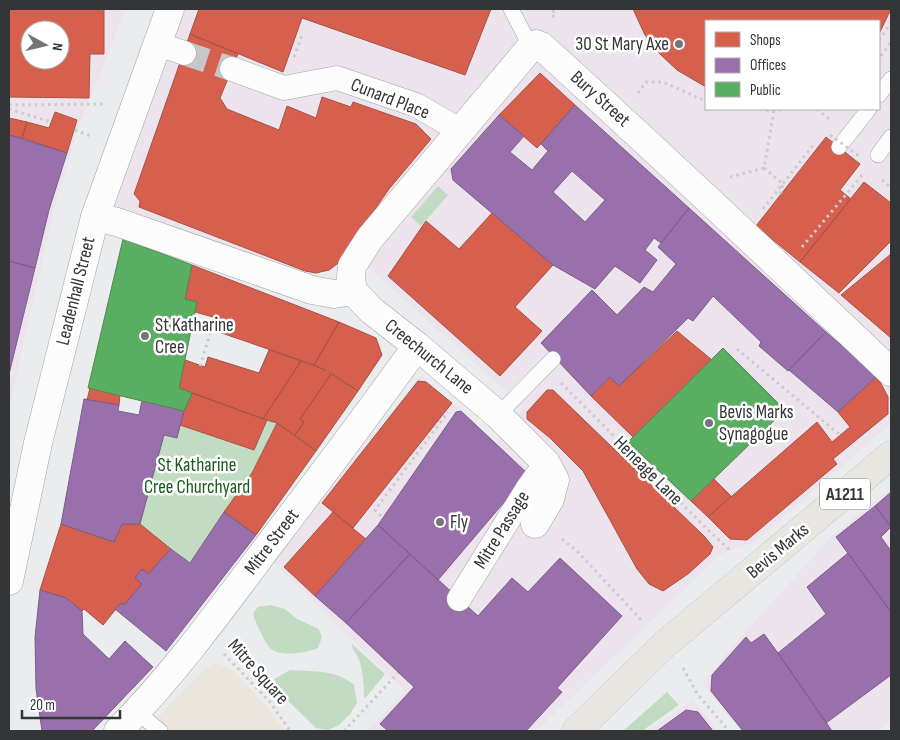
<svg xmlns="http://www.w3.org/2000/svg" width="900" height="740" font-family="'Sofia Sans Condensed',sans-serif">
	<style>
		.commercial { fill: #ece3ec; fill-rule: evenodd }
		.education { fill: #ece5db }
		.green { fill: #c2dcc3 }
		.shops { fill: #d6604d; stroke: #a55346; fill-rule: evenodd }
		.offices { fill: #9970ab; stroke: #7a5e88; fill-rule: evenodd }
		.public { fill: #5aae61; stroke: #4e8a54 }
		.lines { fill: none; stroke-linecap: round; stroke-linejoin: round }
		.pedestrian-tunnel { stroke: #c5c7c9; stroke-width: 24; stroke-dasharray: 24 12; stroke-linecap: butt }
		.service-casing { stroke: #a2a4a5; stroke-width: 16 }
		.pedestrian-casing { stroke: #a2a4a5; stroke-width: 25 }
		.minor-casing { stroke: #a2a4a5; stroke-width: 29 }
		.tertiary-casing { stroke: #a2a4a5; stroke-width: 29 }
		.primary-casing { stroke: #c7c8c9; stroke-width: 29 }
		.path { stroke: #cbcbcb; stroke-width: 3; stroke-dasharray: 2.5 4; stroke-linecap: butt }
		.service { stroke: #fcfcfc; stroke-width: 15 }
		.pedestrian { stroke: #fcfcfc; stroke-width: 24 }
		.minor { stroke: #fcfcfc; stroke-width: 28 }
		.tertiary { stroke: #fcfcfc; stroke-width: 28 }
		.primary { stroke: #e8e6e0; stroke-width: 28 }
		.path-bridge { stroke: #cbcbcb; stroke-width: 3; stroke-dasharray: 2.5 4; stroke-linecap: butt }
		.poi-dot { fill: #737576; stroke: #fff; stroke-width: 2 }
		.labels { text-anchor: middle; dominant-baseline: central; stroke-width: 5; stroke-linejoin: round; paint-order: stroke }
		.shield { fill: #fff; stroke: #707272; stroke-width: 1 }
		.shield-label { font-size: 18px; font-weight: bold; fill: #333536 }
		.poi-label { font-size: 19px; fill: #333536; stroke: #fff; text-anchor: start }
		.street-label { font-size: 19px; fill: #333536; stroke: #fff }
		.park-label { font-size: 19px; fill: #165b19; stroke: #fff }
	</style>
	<rect width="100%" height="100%" fill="#eaecee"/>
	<!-- commercial -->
	<path class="commercial" d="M9,9H125L91,98L80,122L53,213L9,408ZM30,30H60V60H30Z
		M183,9H891V423L755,542L721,554L536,731H367L405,691L272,561L421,375L494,443L524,407L349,250L332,271L295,275L112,207ZM706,21H879V109H706Z
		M891,488V721L876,731H740L703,684L733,646L832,536Z
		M693,700L718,731H647Z"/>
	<!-- education -->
	<path class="education" d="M216,663L232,669L267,707L285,731H145L205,668Z"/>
	<!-- green -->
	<path class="green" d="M438,186L448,195L421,226L411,217Z
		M267,420L277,423L252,473L190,563L140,524L164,435L177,438L180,425L254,450Z
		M271,605L285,609L297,619L319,629L322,637L318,648C308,653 281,657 271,649C266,645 254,620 253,613L258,607Z
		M352,644L385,674L367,696L364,698C364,685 363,672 359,659C357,654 352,650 352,644Z
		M290,670C314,672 335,669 354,685L357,703L350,714L339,725L328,730L316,728L279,692L274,679Z
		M667,692L679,705L642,731H623Z"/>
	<!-- shops -->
	<path class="shops" d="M9,9H104V54H90L89,98L9,97ZM30,30H60V60H30Z
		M199,9H491L465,75L302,18L283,72L190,34Z
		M633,9H891L879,34V21H706V87L677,70L660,54L645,35Z
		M190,34L238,54L220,98L227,109L279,130L287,106L316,118L322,97L351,107L353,102L416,124L431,139L389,189L337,264L329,270L316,273L305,271L139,207L140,201L134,194Z
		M540,73L575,105L537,148L499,115Z
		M55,112L77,120L67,153L22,138L27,122L49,128Z
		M9,118L27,122L22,138L9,135Z
		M826,137L860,164L840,190L851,199L800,262L756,226Z
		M864,182L891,203V241L839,293L800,262Z
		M492,213L553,265L515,307L542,331L500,376L388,276L426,221L459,249Z
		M891,254V338L841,295Z
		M192,265L339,322L314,365L216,331L220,319L195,312L197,302L185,299Z
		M339,322L376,338L382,355L358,391L328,371L314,365Z
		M677,331L712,360L633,437L591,396L610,377L619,386Z
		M269,350L301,361L263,419L179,388L185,360L205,367L208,357L259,373Z
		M301,361L320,368L331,374L300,419L304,422L295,435L277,423L263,419Z
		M331,374L358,391L316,451L295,435L304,422L300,419Z
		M877,376L888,397V414L833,459L837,464L747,540L730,539L708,517L817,422L832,442L850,427L838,412Z
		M418,381L426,382L452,403L353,528L322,503Z
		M90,388L120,395L119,405L87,400Z
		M547,390H553L705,537L713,547L710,554L688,574L663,591L649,584L637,569L583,471L550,438L527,419V412Z
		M192,393L267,420L254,450L180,425L184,411Z
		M277,423L316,451L256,535L224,512L252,473Z
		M713,478L731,496L708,517L691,501Z
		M333,512L366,539L315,596L284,567Z
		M61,524L114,542L122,524H140L171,549L148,574L142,569L135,578L142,584L124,605L121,603L103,625L84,609L82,611L66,598L40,590Z"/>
	<!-- offices -->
	<path class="offices" d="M575,105L689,208L661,243L654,238L645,250L657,260L640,283L615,266L595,289L553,265L453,180L451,169L499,115L524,136L510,152L532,170L548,151L541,144ZM572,171L605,200L585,222L553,192Z
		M9,135L67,153L49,210L35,268L9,261Z
		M689,208L826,332L788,371L759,346L761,342L713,296L693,321L688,318L619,386L610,377L591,396L541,343L592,290L617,315L644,287L653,292L676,264L658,247Z
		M9,261L35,268L9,374Z
		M826,332L877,376L838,412L789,370Z
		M84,399L119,405L118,411L139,415L142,400L184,411L177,438L164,435L140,524H122L114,542L61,524Z
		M461,411L528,474L438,580L378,525L456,412Z
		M891,492V527L875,506Z
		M875,506L891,527L881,537L891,551V612L836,537Z
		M224,512L256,535L166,651L115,609L121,603L124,605L142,584L135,578L142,569L148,574L171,549L190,563Z
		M378,525L410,554L346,623L315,596Z
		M848,553L891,612V675L826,723L778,653L826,614L807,587Z
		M410,554L478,616L512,578L528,592L560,558L622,616L557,688L562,692L526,731H388L380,724L414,687L346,623Z
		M40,590L66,598L82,611L83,634L109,659L125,641L153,667L92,731H42L36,689L35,637Z
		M764,634L778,653L832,731H743L711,691L712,675L746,637L751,643Z
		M686,710L698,712L713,731H657Z"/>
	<!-- public -->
	<path class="public" d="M123,239L192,265L185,299L197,302L179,388L192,393L184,411L88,388Z
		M723,348L785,410L691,501L628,442Z"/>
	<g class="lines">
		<!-- pedestrian-tunnel -->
		<path class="pedestrian-tunnel" d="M184,53L232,69"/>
		<defs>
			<path id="service" d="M511,9L531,47
				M879,95L891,79
				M839,147L869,109
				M878,155L891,137
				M498,415L553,359
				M137,712L160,731"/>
			<path id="pedestrian" d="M158,44L184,53
				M232,69L284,88L337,78L416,105L449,124L458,132
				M459,599L528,488L546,463"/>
			<path id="minor" d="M95,217L117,222L312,290L334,294L353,291
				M353,291L351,277L352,266L370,238L531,47L536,44L541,46C660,153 775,262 891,372
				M353,291L371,310L417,346L498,415L546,463L555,480L550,499L535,524
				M118,731C173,675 219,612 266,549C317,482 368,414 417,346"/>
			<path id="tertiary" d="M9,581L38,443L95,217L170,9"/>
			<path id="primary" d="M576,731L664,645L891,455"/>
		</defs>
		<!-- service casing -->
		<use href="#service" class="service-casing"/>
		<!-- pedestrian casing -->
		<use href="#pedestrian" class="pedestrian-casing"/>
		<!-- minor casing -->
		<use href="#minor" class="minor-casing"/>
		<!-- tertiary casing -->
		<use href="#tertiary" class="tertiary-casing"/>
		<!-- primary casing -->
		<use href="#primary" class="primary-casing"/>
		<!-- path -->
		<path class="path" d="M554,17L551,14L556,9
			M879,40L891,23
			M881,56L891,42
			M294,57L302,35
			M638,93L646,82H663L701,99L706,100
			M9,105L103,104
			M9,109L51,122
			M760,109L774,111
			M817,109L829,119
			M75,130L93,137
			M764,168L783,184L780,195
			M730,177L764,168L774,111L784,109
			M882,180L891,188
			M763,209L815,143
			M802,247L864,173
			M737,349L840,435
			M200,366L215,318
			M561,383L709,531L731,551
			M381,516L375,510L448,412
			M562,539L577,551L643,622
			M224,654L270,702L290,731
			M683,668L698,695L729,731
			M344,731L398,673"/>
		<!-- service -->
		<use href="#service" class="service"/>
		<!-- pedestrian -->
		<use href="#pedestrian" class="pedestrian"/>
		<!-- minor -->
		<use href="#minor" class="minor"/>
		<!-- tertiary -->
		<use href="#tertiary" class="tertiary"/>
		<!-- primary -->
		<use href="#primary" class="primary"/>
		<!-- path-bridge -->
		<path class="path-bridge" d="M830,135L859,156"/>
	</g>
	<!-- markers -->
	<g class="poi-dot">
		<circle cx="679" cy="44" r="5"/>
		<circle cx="145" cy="336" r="5"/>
		<circle cx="709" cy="423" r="5"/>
		<circle cx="440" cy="522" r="5"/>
	</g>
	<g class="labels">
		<!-- shield labels -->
		<rect class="shield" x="820" y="478.5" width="50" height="31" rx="4"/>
		<g class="shield-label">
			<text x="845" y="494">A1211</text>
		</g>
		<!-- poi labels -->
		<g class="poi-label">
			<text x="669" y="44" text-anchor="end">30 St Mary Axe</text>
			<text x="155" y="325">St Katharine<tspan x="155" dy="22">Cree</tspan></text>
			<text x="719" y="412">Bevis Marks<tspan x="719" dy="22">Synagogue</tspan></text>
			<text x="450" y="522">Fly</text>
		</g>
		<!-- street labels -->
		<g class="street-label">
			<text transform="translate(390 99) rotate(21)">Cunard Place</text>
			<text transform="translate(600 99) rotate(42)">Bury Street</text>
			<text transform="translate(76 291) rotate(-76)">Leadenhall Street</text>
			<text transform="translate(429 357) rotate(39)">Creechurch Lane</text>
			<text transform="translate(648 471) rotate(45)">Heneage Lane</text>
			<text transform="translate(502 530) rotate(-58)">Mitre Passage</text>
			<text transform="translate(272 542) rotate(-53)">Mitre Street</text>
			<text transform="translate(778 551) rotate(-40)">Bevis Marks</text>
			<text transform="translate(258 672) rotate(48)">Mitre Square</text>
		</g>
		<!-- park labels -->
		<g class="park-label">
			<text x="197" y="465">St Katharine<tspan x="197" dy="22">Cree Churchyard</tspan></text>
		</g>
	</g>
	<!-- border -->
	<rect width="900" height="740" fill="none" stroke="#333536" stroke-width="20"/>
	<!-- legend -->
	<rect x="705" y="20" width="175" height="90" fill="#ffffff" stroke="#adaeaf"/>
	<rect x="715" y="32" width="25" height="15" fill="#d6604d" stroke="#adaeaf"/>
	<text x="750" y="45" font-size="15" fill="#333536">Shops</text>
	<rect x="715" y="58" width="25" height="15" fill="#9970ab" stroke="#adaeaf"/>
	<text x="750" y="70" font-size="15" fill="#333536">Offices</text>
	<rect x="715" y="82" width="25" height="15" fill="#5aae61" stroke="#adaeaf"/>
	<text x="750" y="95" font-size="15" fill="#333536">Public</text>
	<!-- north arrow -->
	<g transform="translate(45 45) rotate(98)"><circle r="24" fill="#ffffff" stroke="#adaeaf"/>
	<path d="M0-4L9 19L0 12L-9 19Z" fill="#737576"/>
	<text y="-8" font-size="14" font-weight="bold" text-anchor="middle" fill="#333536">N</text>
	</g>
	<!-- scale -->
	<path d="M22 710v8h98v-8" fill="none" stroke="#333536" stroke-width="2.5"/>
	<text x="30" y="710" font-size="15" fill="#333536" stroke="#ffffff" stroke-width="4" paint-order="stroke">20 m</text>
</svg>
